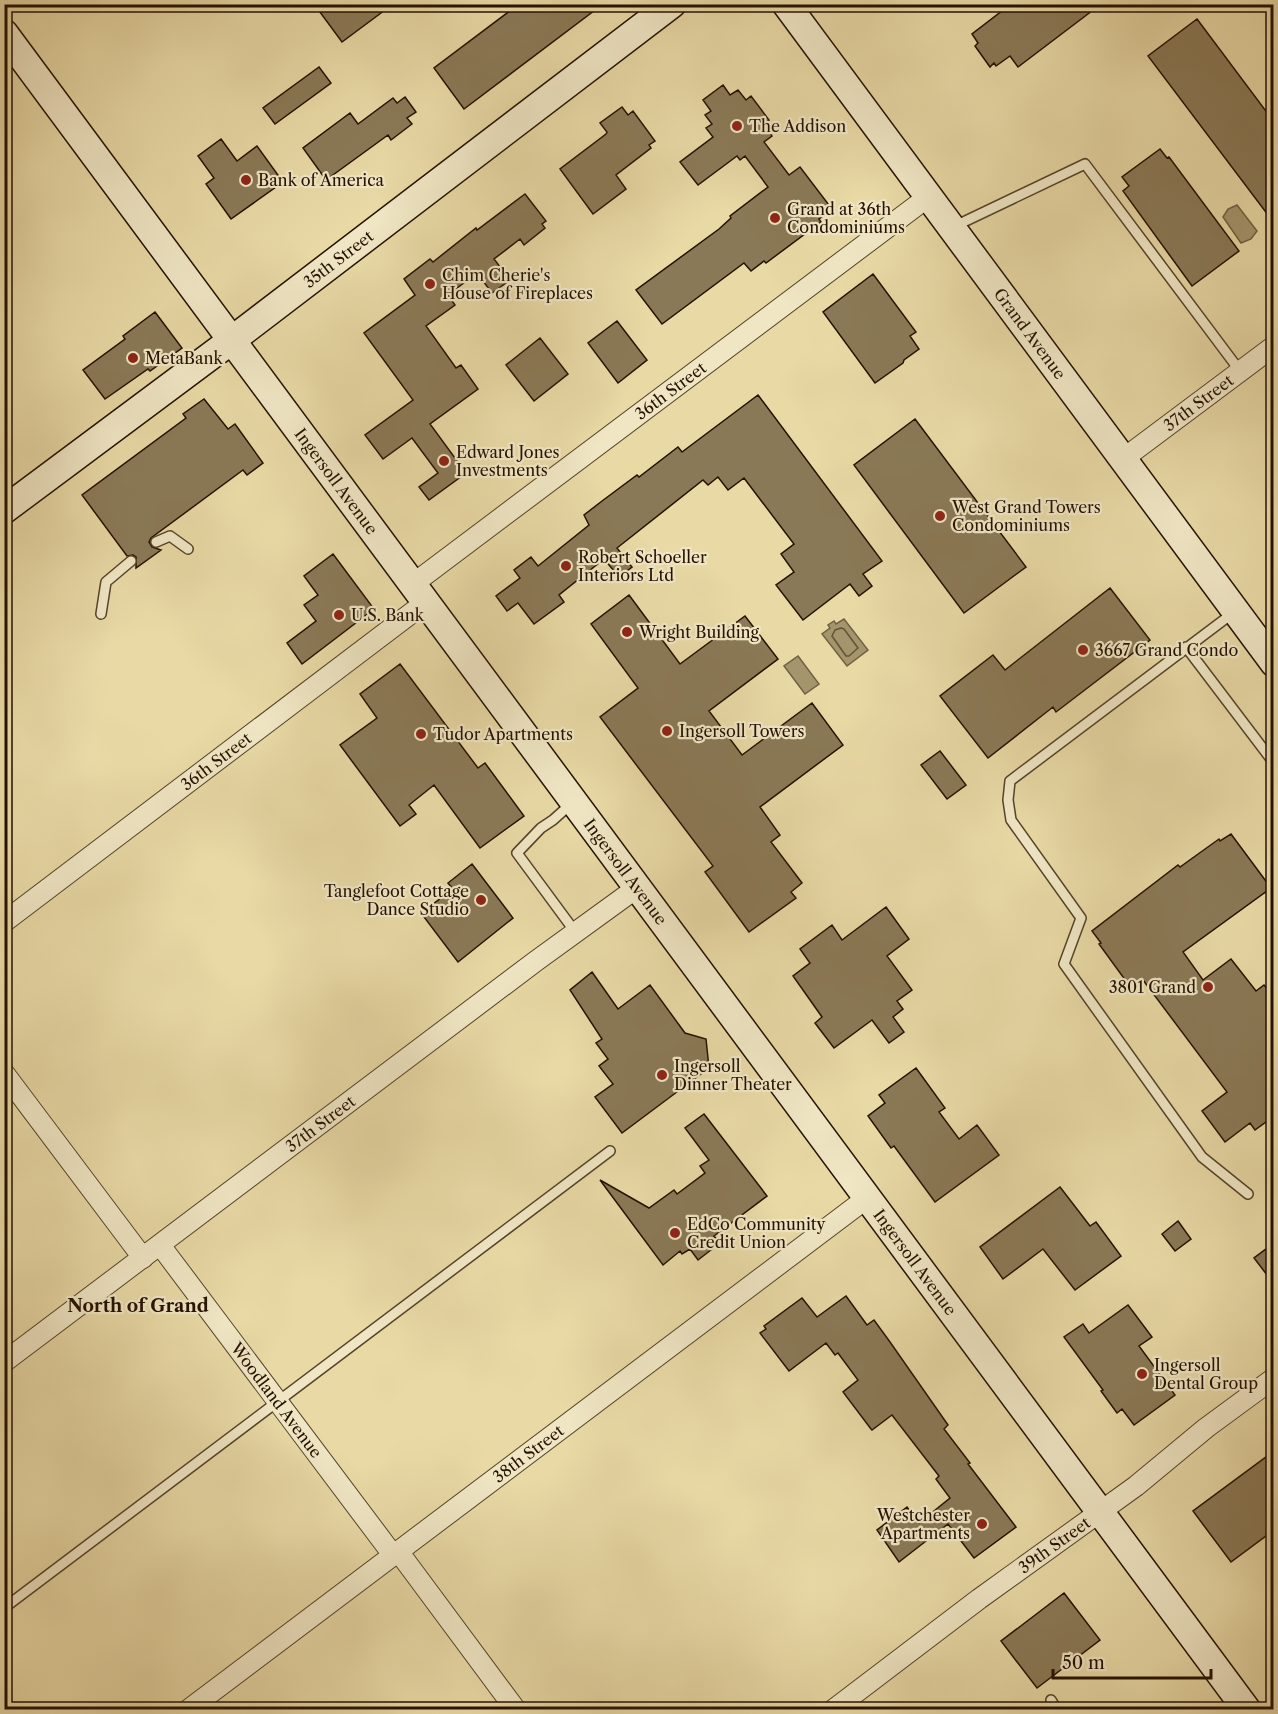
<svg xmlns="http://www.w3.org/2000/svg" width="1278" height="1714" font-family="'Libre Caslon Text',serif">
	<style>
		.water { fill: #a5956d; stroke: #716041; stroke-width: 1.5 }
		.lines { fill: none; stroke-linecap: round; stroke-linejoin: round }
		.shore { stroke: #645336; stroke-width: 1.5 }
		.building { fill: #8a7956; stroke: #241100; stroke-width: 1.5 }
		.lane-casing { stroke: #554329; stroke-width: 12 }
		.street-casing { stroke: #554329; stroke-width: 22 }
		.secondary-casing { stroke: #241100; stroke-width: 30 }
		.lane { stroke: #f0e6c4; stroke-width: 9 }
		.street { stroke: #f0e6c4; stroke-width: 20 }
		.secondary { stroke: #f0e6c4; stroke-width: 27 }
		.poi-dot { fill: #8f2418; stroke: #f0e6c4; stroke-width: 2 }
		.labels { text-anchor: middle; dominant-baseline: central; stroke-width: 4.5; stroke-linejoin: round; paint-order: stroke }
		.poi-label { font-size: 16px; fill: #241100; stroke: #f0e6c4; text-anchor: start }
		.street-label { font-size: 16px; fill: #241100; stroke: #f0e6c4 }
		.neighbourhood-label { font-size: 18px; font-weight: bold; fill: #241100; stroke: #f0e6c4 }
	</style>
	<rect width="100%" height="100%" fill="#e8d9a5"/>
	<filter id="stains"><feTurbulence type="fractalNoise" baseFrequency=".00333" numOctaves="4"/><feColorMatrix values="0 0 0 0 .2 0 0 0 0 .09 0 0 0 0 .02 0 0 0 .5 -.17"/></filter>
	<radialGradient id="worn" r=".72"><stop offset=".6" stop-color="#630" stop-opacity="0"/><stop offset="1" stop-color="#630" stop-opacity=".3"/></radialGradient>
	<!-- water -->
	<path class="water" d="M1237,205L1257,231L1251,239L1241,243L1223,217L1228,209Z
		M844,619L868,650L847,666L822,634L830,628L828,625L834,621L836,624Z
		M798,656L819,684L805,694L784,666Z"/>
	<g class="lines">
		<!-- shore -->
		<path class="shore" d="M841,628L844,629L858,648L849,656H846L832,636L835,630Z"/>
	</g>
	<!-- building -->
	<path class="building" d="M314,4H393L342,42Z
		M519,4H603L464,109L434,68Z
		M1011,4H1101L1018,67L1010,56L996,66L994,63L990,67L975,46L978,43L972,34Z
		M1197,19L1274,122V223L1148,56Z
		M319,67L331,83L275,124L263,108Z
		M723,85L730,95L738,90L746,100L751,96L769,120L764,124L772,136L764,142L789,175L800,167L832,209L819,219L821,222L766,263L764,261L751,271L744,263L662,324L636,290L719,229L731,218L730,216L768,187L745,156L740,160L737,156L698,185L680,162L713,137L706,128L712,124L705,115L711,111L703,100Z
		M405,97L416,112L407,118L412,124L391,140L388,135L326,180L303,148L350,113L358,124L393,98L397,103Z
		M622,107L628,115L633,111L655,141L649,145L651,148L616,175L626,189L593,214L560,169L606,134L607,132L600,123Z
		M221,139L237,161L257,146L283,182L231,219L206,184L214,178L198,156Z
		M1160,149L1167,158L1169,157L1239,251L1192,286L1123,191L1129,186L1122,177Z
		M525,194L546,221L542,224L545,228L524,245L520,239L494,259L510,280L492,293L477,273L448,295L455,305L426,326L456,368L461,365L478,389L430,424L466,473L429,500L419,487L438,473L412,438L383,459L365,435L413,400L364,333L415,295L404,279L430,259L433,262L476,228L477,230Z
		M873,274L916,332L910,336L919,349L904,360L903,363L875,383L823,312Z
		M155,312L182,348L150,371L148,369L105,399L83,370L125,339L123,336Z
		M617,321L647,360L618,383L588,343Z
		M540,338L568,374L534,401L506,365Z
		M758,395L882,561L863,574L872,586L859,596L850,584L803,620L776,585L794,572L781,554L794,544L744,478L728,490L718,477L708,485L703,480L617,548L632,567L619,577L604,559L559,595L564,602L534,624L518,603L507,611L496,596L520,578L514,570L531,557L538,566L589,525L584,515L602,501L637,475L639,477L678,447L682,452Z
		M204,399L228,429L235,424L263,463L247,475L243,470L151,538L149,542L152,547L161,550L136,568V557L133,555L127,556L82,495L186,418L183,414Z
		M915,419L1026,567L964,613L854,465Z
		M333,554L374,609L302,664L287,643L316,621L304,605L318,595L304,576Z
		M1110,588L1150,640L1056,712L1053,707L988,758L940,696L993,655L1005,670Z
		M629,595L680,664L745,616L778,659L709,711L742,755L812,703L843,745L760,807L780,835L771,842L802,883L791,892L796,898L749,932L705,872L713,866L600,717L638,688L591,624Z
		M400,664L478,768L485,763L524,816L480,848L434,785L409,805L416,814L400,826L340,745L377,718L360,694Z
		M940,751L966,785L947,799L921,765Z
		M1231,834L1271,888L1183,952L1203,980L1231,959L1256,991L1264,985L1274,997V1116L1255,1130L1250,1123L1225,1142L1202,1111L1227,1092L1143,980L1131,988L1099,944L1101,943L1092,931L1178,865L1180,867L1219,839L1220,841Z
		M472,864L513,918L458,962L421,913L453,889L448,883Z
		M886,907L909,939L887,956L912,990L897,1001L903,1009L893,1017L904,1032L889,1043L872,1020L834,1048L815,1023L822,1017L793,976L810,963L800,949L832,925L842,940Z
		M592,972L618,1009L650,985L685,1033L706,1039L709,1068L622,1133L595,1097L613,1084L599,1066L608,1059L596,1043L602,1039L570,990Z
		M916,1068L945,1108L939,1112L959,1139L977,1125L999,1155L935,1202L894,1146L891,1148L868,1116L885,1103L879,1095Z
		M704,1114L767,1196L714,1236L720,1243L698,1260L690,1249L682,1254L680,1251L663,1265L600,1180L649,1208L674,1190L677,1194L705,1173L700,1166L709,1160L685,1128Z
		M1060,1187L1090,1226L1096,1222L1121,1256L1075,1290L1043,1249L1003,1279L980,1247Z
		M1178,1221L1191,1239L1175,1251L1162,1234Z
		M1274,1243V1284L1254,1258Z
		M846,1296L867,1325L874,1320L890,1342L948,1425L944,1429L970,1463L968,1464L1016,1527L974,1558L948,1524L899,1562L877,1530L907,1507L919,1523L950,1498L936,1479L939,1476L892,1415L872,1430L871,1429L843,1392L858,1380L838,1353L835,1355L826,1343L789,1371L760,1333L766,1329L764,1326L802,1298L817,1317Z
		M1128,1305L1152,1337L1139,1346L1175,1395L1134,1425L1122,1409L1117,1413L1101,1391L1103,1390L1064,1337L1083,1324L1089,1333Z
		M1274,1451V1530L1231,1562L1193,1511Z
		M1064,1593L1100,1640L1037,1688L1001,1641Z"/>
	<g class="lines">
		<defs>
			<path id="lane" d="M953,227L1085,164L1240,371
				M156,542L170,536L188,549
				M1233,613L1010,781L1008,800L1011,820L1081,918L1064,964L1202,1157L1248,1194
				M101,614L106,582L131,561
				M1186,647L1274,763
				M572,803L553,820L541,828L517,853L576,933
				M4,1608L610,1151
				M1051,1700L1057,1710"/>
			<g id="street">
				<path id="s1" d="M1123,459L1274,346"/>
				<path id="s2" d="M413,584L928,197"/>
				<path id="s3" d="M4,922L426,602"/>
				<path d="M4,1073L143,1258"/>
				<path id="s4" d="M160,1245L393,1555"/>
				<path id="s5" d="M4,1362L536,961L638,887"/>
				<path d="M398,1551L516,1710"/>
				<path id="s6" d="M188,1710L867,1198"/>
				<path id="s7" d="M833,1710L979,1599L1136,1486L1206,1428L1274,1378"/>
			</g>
			<g id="secondary">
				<path id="s8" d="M786,4L1274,663"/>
				<path id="s9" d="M4,33L1247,1710"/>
				<path id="s10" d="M4,510L232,340L672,4"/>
			</g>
		</defs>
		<!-- lane casing -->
		<use href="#lane" class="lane-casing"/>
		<!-- street casing -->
		<use href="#street" class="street-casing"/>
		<!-- secondary casing -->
		<use href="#secondary" class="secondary-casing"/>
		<!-- lane -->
		<use href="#lane" class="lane"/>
		<!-- street -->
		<use href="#street" class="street"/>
		<!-- secondary -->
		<use href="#secondary" class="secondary"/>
	</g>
	<!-- markers -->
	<g class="poi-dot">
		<circle cx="737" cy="126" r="6"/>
		<circle cx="246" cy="180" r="6"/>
		<circle cx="775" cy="218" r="6"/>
		<circle cx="430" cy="284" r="6"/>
		<circle cx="133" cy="358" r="6"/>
		<circle cx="444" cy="461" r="6"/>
		<circle cx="940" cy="516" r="6"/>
		<circle cx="566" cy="566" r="6"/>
		<circle cx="339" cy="615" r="6"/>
		<circle cx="627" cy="632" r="6"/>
		<circle cx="1083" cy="650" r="6"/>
		<circle cx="667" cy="731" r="6"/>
		<circle cx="421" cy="734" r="6"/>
		<circle cx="481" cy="900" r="6"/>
		<circle cx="1208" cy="987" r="6"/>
		<circle cx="662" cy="1075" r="6"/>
		<circle cx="675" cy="1233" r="6"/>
		<circle cx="1142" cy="1374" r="6"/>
		<circle cx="982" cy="1524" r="6"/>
	</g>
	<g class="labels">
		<!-- poi labels -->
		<g class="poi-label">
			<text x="749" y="126">The Addison</text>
			<text x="258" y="180">Bank of America</text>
			<text x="787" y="209">Grand at 36th<tspan x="787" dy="18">Condominiums</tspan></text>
			<text x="442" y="275">Chim Cherie's<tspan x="442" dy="18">House of Fireplaces</tspan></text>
			<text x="145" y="358">MetaBank</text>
			<text x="456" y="452">Edward Jones<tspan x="456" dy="18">Investments</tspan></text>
			<text x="952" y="507">West Grand Towers<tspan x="952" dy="18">Condominiums</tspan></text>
			<text x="578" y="557">Robert Schoeller<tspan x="578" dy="18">Interiors Ltd</tspan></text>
			<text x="351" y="615">U.S. Bank</text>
			<text x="639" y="632">Wright Building</text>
			<text x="1095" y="650">3667 Grand Condo</text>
			<text x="679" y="731">Ingersoll Towers</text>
			<text x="433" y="734">Tudor Apartments</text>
			<text x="469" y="891" text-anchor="end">Tanglefoot Cottage<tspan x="469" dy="18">Dance Studio</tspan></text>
			<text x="1196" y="987" text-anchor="end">3801 Grand</text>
			<text x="674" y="1066">Ingersoll<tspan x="674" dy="18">Dinner Theater</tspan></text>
			<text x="687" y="1224">EdCo Community<tspan x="687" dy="18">Credit Union</tspan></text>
			<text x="1154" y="1365">Ingersoll<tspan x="1154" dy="18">Dental Group</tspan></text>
			<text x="970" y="1515" text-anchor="end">Westchester<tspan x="970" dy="18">Apartments</tspan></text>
		</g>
		<!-- street labels -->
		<g class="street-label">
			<text stroke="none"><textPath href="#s10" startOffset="418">35th Street</textPath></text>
			<text stroke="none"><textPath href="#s8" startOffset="410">Grand Avenue</textPath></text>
			<text stroke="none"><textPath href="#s2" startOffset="322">36th Street</textPath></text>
			<text stroke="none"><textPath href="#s1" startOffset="94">37th Street</textPath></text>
			<text stroke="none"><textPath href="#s9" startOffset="558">Ingersoll Avenue</textPath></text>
			<text stroke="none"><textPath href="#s3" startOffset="266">36th Street</textPath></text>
			<text stroke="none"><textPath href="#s9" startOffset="1044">Ingersoll Avenue</textPath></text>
			<text stroke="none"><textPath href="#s5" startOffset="396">37th Street</textPath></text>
			<text stroke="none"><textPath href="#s9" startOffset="1530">Ingersoll Avenue</textPath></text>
			<text stroke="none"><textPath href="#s4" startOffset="194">Woodland Avenue</textPath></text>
			<text stroke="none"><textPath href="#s6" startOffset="426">38th Street</textPath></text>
			<text stroke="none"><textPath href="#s7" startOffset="276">39th Street</textPath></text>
		</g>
		<!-- neighbourhood labels -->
		<g class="neighbourhood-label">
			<text x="138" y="1306">North of Grand</text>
		</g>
	</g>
	<!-- margin -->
	<rect width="1278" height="1714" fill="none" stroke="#e8d9a5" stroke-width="24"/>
	<rect x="6" y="6" width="1266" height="1702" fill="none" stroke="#241100" stroke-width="3"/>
	<rect x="12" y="12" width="1254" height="1690" fill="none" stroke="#241100" stroke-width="1.5"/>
	<!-- scale -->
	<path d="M1053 1669v9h158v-9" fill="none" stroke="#241100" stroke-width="3"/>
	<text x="1062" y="1669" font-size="18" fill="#241100" stroke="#f0e6c4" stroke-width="4.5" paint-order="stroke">50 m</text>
	<rect width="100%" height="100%" filter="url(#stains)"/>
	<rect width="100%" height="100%" fill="url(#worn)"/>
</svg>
